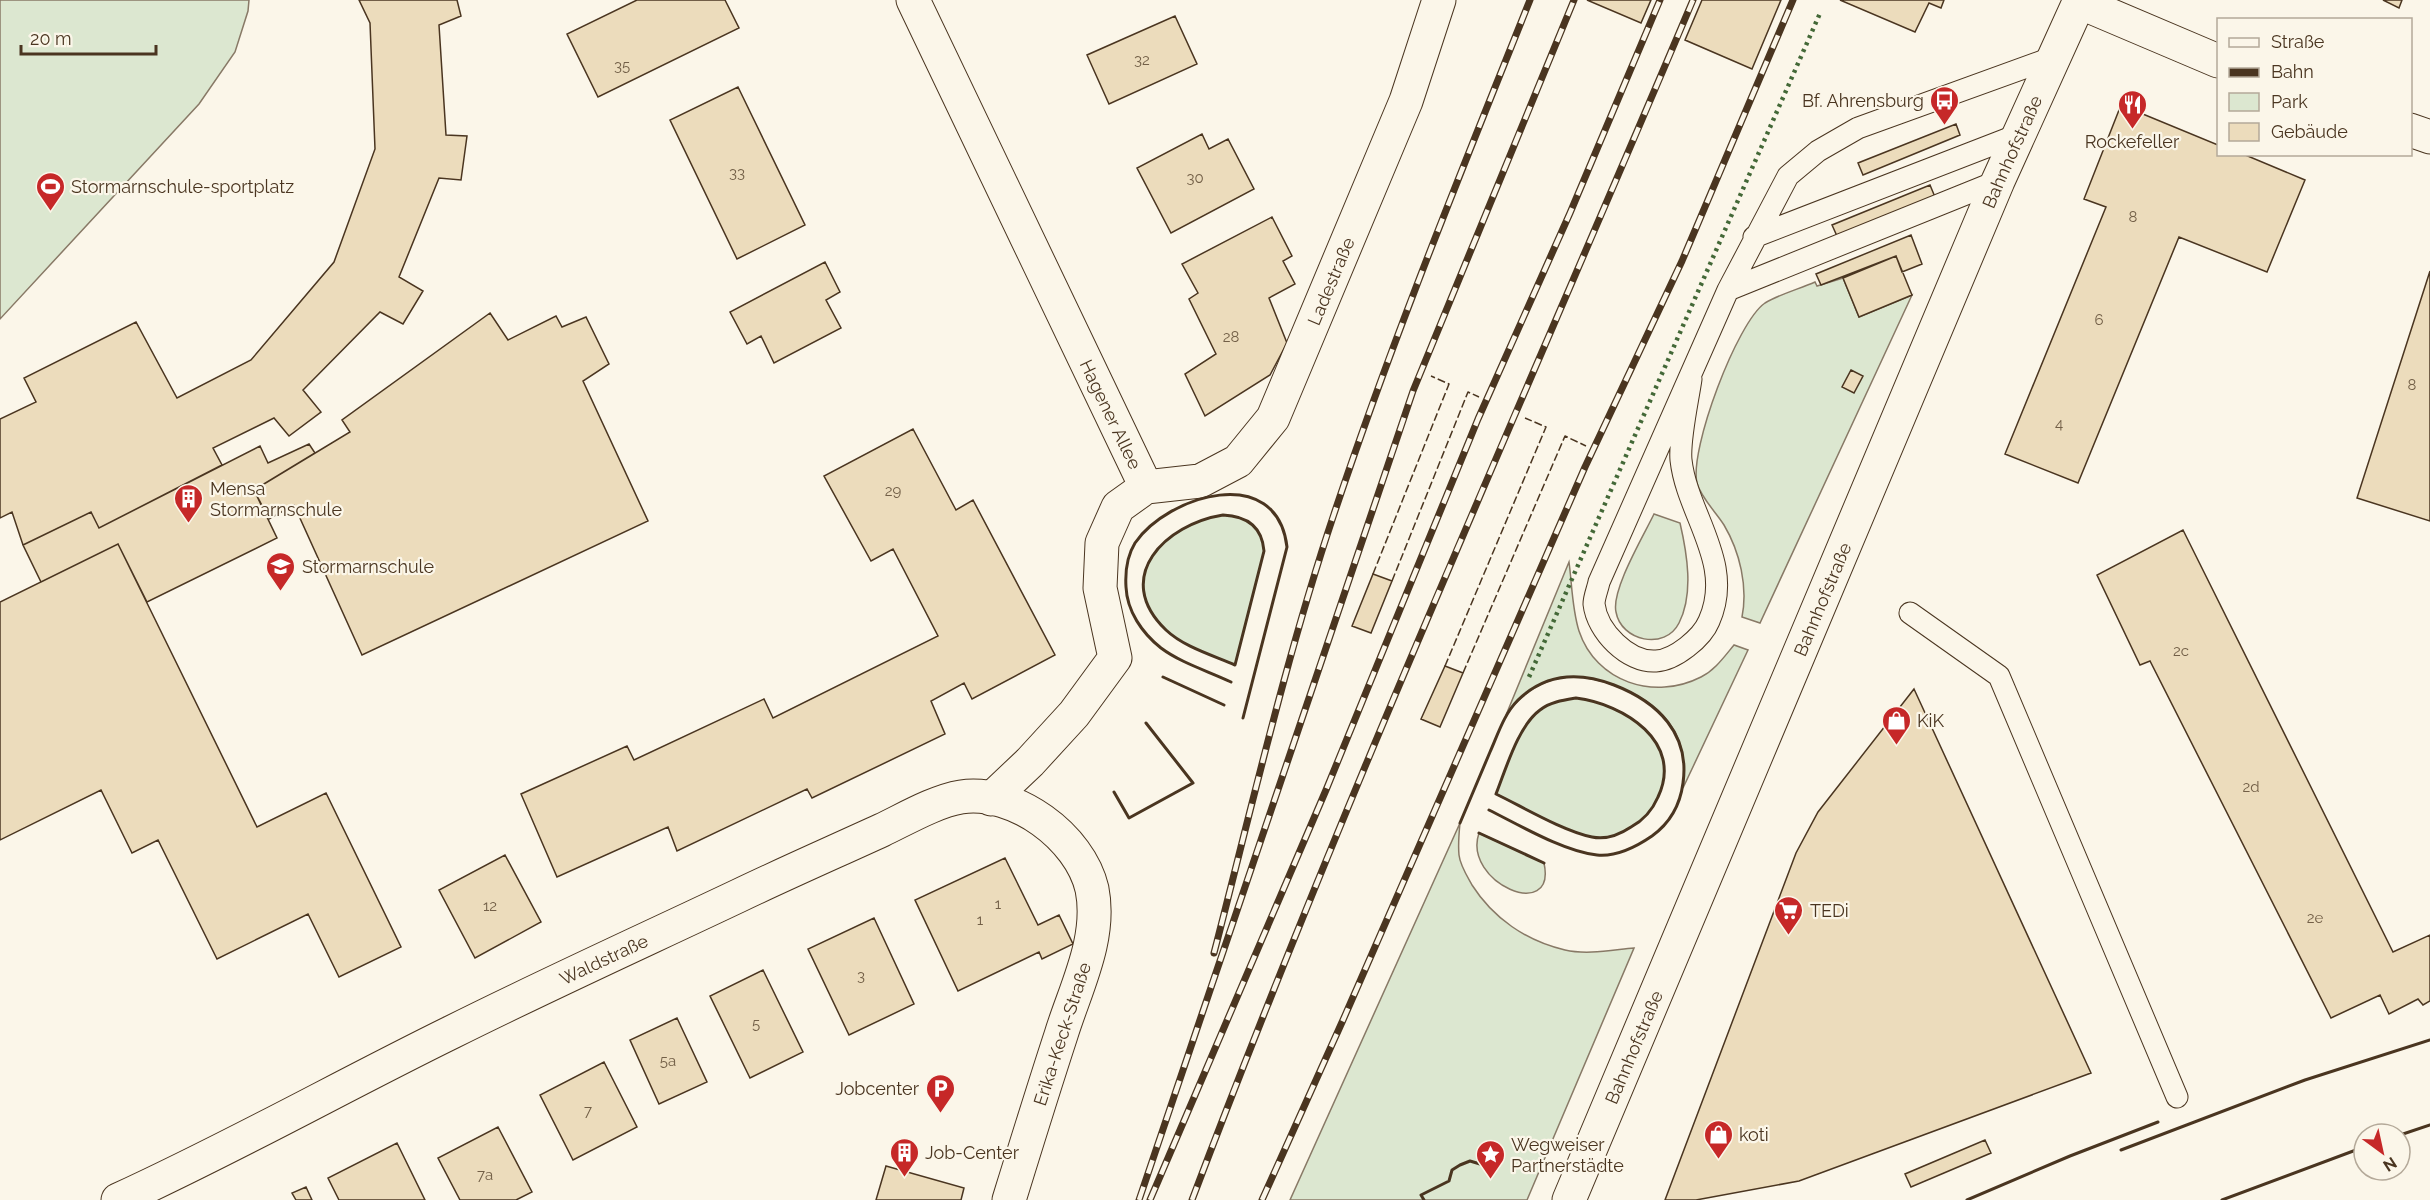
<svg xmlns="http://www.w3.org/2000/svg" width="2430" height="1200" font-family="Raleway,sans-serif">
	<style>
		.green { fill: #dce7d0; stroke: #887966; stroke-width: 1.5 }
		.building { fill: #ecdcbc; stroke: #4a3520; stroke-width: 1.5 }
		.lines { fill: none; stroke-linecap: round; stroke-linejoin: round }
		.lane-casing { stroke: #4a3520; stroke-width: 23 }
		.street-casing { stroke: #4a3520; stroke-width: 35 }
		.lane { stroke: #fbf6e9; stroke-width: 21 }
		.street { stroke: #fbf6e9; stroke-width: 33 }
		.rail-casing { stroke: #4a3520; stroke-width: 7 }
		.rail { stroke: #fbf6e9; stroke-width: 4.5; stroke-dasharray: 14; stroke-linecap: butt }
		.hedge { stroke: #436837; stroke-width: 4.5; stroke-dasharray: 3 4.5; stroke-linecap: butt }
		.fence { stroke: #4a3520; stroke-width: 1.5; stroke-dasharray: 8 3; stroke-linecap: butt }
		.wall { stroke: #4a3520; stroke-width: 3 }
		.labels { text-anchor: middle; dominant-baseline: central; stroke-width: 4.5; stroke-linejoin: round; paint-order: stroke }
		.number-label { font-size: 15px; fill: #725f47 }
		.poi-label { font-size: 18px; fill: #4a3520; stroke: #fbf6e9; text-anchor: start }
		.street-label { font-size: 18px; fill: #4a3520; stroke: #fbf6e9 }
	</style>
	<rect width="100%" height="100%" fill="#fbf6e9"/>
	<!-- green -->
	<path class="green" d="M0,0H249L248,11L235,52L199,104L0,319Z
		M1843,278L1859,317L1912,295L1760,623L1742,617C1748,587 1740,552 1724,525C1716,512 1701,498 1697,483C1689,450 1737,322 1765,303C1780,294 1799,289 1815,282L1817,286Z
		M1654,514L1680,523C1687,553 1694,594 1679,623C1665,651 1621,641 1616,612C1611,590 1644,535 1654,514Z
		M1223,515C1246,516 1262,526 1264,551L1235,665C1212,655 1184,647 1166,630C1111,577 1166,524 1223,515Z
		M1569,562C1572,584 1572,609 1579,631C1596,682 1654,701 1701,677C1715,670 1724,657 1734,645L1748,650L1683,788C1690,736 1664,704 1616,686C1571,669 1536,675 1506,715Z
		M1576,698C1624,704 1684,742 1658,797C1652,811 1644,820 1631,827C1619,835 1606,840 1592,837C1563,831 1523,807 1496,794C1506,769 1518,726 1540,710C1550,702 1564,700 1576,698Z
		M1460,823C1459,833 1458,845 1459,855C1460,865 1467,876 1472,885C1493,918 1526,941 1565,950C1587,955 1612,950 1634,948L1527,1200H1290Z
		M1479,833L1544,863C1557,923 1462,883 1479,833Z"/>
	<!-- building -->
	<path class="building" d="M359,0H457L461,16L439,25L446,135L467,136L461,180L439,178L399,277L423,291L403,324L380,312L303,390L321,412L289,436L274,418L213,448L222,465L99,528L91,512L23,545L12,512L0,518V419L36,402L24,378L136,322L177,398L251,360L334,262L375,149L370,23Z
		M637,0H725L739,28L598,97L567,34Z
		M1587,0H1651L1641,23Z
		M1702,0H1781L1752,69L1685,40Z
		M1840,0H1944L1941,8L1929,3L1915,32Z
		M2383,0H2402L2399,8Z
		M1175,16L1197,64L1109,104L1087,55Z
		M738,87L805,225L737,259L670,120Z
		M2121,105L2218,145V154H2243L2305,180L2267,272L2179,237L2078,483L2005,454L2106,207L2084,199Z
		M1956,124L1960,135L1863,175L1858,163Z
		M1202,134L1209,149L1228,139L1254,189L1171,233L1137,168Z
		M1930,185L1935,197L1837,236L1832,225Z
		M1272,217L1292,256L1283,261L1295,284L1269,298L1287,343L1270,375L1205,416L1185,374L1216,354L1189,299L1198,293L1182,264Z
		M1911,235L1922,264L1902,272L1896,256L1821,285L1816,274Z
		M1896,256L1912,295L1859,317L1843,278Z
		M825,262L840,292L826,300L841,328L774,363L761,336L747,344L730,312Z
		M2430,271V521L2357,498Z
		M490,313L508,340L556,316L562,327L586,317L609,364L583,381L648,521L362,655L294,505L269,519L254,490L350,432L342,420Z
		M1851,370L1863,376L1854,393L1842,387Z
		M913,429L956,510L973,500L1055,655L972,699L964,683L931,701L945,734L812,798L807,789L677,851L668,827L557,877L521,794L627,746L634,760L764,699L773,718L938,636L893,549L871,561L824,476Z
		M309,444L315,453L254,490L277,538L147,602L118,544L41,582L23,545L91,512L99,528L260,446L268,463Z
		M2183,530L2393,952L2430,935V1001L2423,1005L2418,999L2389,1014L2380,995L2331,1018L2150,661L2140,665L2097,575Z
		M118,544L257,827L326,793L401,947L339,977L308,914L217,959L158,840L132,853L101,790L0,840V602Z
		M1373,574L1392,581L1371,633L1352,626Z
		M1445,666L1463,673L1440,727L1421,719Z
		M1914,689L2091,1073L1799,1181L1696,1200H1665L1796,853L1818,812Z
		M505,855L541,922L475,958L439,890Z
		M1005,858L1038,925L1059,915L1073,944L1042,959L1039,952L958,991L915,900Z
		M874,918L914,1004L849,1035L808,949Z
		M763,970L803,1052L750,1078L710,996Z
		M677,1018L707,1082L659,1104L630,1040Z
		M604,1062L637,1127L573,1160L540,1095Z
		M498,1127L532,1192L516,1200H460L438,1158Z
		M1985,1140L1991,1153L1911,1187L1905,1174Z
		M397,1143L425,1200H339L328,1178Z
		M886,1166L964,1188L961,1200H876Z
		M306,1187L312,1200H296L292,1193Z"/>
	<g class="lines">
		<defs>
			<path id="lane" d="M1754,237L2020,134
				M1728,290L1998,181
				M1691,379C1688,400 1679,440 1681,460C1687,515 1735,563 1709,621C1702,638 1675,660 1656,661C1628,663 1597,631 1594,604C1594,597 1598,588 1599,582L1728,290L1788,176L1818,151L1858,128L2054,57
				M1910,613L1999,676L2177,1097"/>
			<g id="street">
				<path id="s1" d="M913,0L1146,487"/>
				<path d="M2079,2L2218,61"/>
				<path d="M2410,130L2430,137"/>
				<path id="s2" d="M991,799L1030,762L1074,714L1115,658L1100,588L1102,543L1118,507L1146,487L1200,481L1238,461L1273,418L1406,101L1439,0"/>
				<path id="s3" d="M118,1200C232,1148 340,1087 452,1032C546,985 643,941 738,896C786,873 834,852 882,830C905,819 936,801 961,797C1015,789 1080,837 1092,889C1102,939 1075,989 1061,1035C1043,1090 1026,1145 1009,1200"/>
				<path id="s4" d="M1569,1200L1998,181L2080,0"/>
			</g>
		</defs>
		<!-- lane casing -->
		<use href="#lane" class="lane-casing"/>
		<!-- street casing -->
		<use href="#street" class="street-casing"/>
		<!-- lane -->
		<use href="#lane" class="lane"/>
		<!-- street -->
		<use href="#street" class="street"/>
		<defs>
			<path id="rail" d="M1214,953C1252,806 1286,657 1334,514C1392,340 1462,170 1530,0
				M1139,1200L1413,391L1574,0
				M1150,1200L1326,790L1478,419L1570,213L1660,0
				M1192,1200C1345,794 1524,399 1693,0
				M1262,1200L1343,1020L1585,467L1682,261L1793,0"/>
		</defs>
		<!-- rail casing -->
		<use href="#rail" class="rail-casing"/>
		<!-- rail -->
		<use href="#rail" class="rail"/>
		<!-- hedge -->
		<path class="hedge" d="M1529,677L1821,11"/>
		<!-- fence -->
		<path class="fence" d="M1373,574L1449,384L1431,376
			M1392,581L1468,392L1479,397
			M1445,666L1546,427L1525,418
			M1463,673L1565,436L1586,446"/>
		<!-- wall -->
		<path class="wall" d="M1223,515C1246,516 1262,526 1264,551L1235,665C1212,655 1184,647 1166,630C1111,577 1166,524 1223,515Z
			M1163,677L1224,705
			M1231,682C1208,671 1181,663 1161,648C1142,633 1127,611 1126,587C1125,571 1127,556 1135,543C1168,495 1277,462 1287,547L1243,718
			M1576,698C1624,704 1684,742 1658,797C1652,811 1644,820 1631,827C1619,835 1606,840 1592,837C1563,831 1523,807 1496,794C1506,769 1518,726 1540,710C1550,702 1564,700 1576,698Z
			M1114,792L1129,818L1193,783L1146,723
			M1460,823C1470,799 1480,776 1490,752C1498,734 1504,714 1518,700C1546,673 1580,672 1614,685C1658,702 1690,734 1683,783C1680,806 1670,823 1652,836C1636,847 1617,857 1597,855C1565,852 1519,825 1489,810
			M1479,833L1544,863
			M2400,1135L2430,1125
			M2121,1150L2305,1080L2430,1040
			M1424,1200L1421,1195L1449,1181L1452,1170L1460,1165L1470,1161L1480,1164L1494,1159
			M1967,1200L2070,1156L2158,1122
			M2222,1200L2364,1147"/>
	</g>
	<!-- icons -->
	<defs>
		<symbol id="bus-pin" viewBox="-11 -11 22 30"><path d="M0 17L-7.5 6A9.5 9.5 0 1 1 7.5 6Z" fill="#c62828" stroke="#fbf6e9"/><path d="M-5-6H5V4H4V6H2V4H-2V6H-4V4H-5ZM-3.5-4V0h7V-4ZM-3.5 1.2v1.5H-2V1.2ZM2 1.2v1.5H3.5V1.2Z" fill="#fff"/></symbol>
		<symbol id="restaurant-pin" viewBox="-11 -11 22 30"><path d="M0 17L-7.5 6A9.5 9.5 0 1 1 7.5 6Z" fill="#c62828" stroke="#fbf6e9"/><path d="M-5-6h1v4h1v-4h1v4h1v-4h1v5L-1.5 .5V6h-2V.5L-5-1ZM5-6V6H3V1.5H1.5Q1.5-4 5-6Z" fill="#fff"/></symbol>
		<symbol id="stadium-pin" viewBox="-11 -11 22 30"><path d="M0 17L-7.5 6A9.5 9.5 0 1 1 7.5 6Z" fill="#c62828" stroke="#fbf6e9"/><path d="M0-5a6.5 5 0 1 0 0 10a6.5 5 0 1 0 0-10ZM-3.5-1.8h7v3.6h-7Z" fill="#fff"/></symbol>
		<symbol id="building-pin" viewBox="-11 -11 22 30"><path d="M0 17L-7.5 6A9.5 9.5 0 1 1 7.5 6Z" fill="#c62828" stroke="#fbf6e9"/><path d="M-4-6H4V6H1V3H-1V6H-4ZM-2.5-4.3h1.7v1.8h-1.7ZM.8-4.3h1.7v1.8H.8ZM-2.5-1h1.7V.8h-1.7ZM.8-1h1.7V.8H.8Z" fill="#fff"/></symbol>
		<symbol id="school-pin" viewBox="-11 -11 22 30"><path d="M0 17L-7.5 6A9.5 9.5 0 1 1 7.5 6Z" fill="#c62828" stroke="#fbf6e9"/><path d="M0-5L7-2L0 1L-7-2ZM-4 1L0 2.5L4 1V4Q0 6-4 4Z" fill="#fff"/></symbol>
		<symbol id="shop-pin" viewBox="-11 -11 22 30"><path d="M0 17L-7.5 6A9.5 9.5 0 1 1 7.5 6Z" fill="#c62828" stroke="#fbf6e9"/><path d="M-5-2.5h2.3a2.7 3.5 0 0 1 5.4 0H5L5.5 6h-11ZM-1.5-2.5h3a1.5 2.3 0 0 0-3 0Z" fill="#fff"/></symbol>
		<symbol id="supermarket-pin" viewBox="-11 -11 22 30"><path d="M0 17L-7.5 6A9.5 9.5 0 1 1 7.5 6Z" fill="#c62828" stroke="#fbf6e9"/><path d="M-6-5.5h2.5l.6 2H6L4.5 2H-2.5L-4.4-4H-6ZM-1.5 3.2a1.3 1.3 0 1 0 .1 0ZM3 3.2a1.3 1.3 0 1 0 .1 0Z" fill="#fff"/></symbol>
		<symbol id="parking-pin" viewBox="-11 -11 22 30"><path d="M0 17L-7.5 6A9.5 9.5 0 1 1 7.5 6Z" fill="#c62828" stroke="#fbf6e9"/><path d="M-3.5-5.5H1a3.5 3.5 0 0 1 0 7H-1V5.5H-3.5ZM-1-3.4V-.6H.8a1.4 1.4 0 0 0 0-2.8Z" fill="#fff"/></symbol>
		<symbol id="sight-pin" viewBox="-11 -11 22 30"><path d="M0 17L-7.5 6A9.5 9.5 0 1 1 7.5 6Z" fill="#c62828" stroke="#fbf6e9"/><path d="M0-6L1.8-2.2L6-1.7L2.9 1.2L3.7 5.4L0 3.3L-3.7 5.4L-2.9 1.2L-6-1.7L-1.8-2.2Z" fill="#fff"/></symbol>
	</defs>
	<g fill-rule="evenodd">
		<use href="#bus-pin" x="1928" y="84" width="33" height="45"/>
		<use href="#restaurant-pin" x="2116" y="88" width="33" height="45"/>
		<use href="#stadium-pin" x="34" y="170" width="33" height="45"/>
		<use href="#building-pin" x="172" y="482" width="33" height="45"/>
		<use href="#school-pin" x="264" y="550" width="33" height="45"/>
		<use href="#shop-pin" x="1880" y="704" width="33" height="45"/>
		<use href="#supermarket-pin" x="1772" y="894" width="33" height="45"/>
		<use href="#parking-pin" x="924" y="1072" width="33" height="45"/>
		<use href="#shop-pin" x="1702" y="1118" width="33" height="45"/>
		<use href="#building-pin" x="888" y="1136" width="33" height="45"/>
		<use href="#sight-pin" x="1474" y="1138" width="33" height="45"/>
	</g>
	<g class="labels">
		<!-- number labels -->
		<g class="number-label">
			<text x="1142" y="60">32</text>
			<text x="622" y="66">35</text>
			<text x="737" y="173">33</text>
			<text x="1195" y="178">30</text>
			<text x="2133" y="217">8</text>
			<text x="2099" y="320">6</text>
			<text x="1231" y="337">28</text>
			<text x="2412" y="385">8</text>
			<text x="2059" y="424">4</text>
			<text x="893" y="491">29</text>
			<text x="2181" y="651">2c</text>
			<text x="2251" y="787">2d</text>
			<text x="998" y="904">1</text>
			<text x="490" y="906">12</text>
			<text x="2315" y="918">2e</text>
			<text x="980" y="920">1</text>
			<text x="861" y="976">3</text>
			<text x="756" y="1024">5</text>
			<text x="668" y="1061">5a</text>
			<text x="588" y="1111">7</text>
			<text x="485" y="1175">7a</text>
		</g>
		<!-- poi labels -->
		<g class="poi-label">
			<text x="1924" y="100" text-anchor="end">Bf. Ahrensburg</text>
			<text x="2132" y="141" text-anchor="middle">Rockefeller</text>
			<text x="71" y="186">Stormarnschule-sportplatz</text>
			<text x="210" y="488">Mensa<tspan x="210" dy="21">Stormarnschule</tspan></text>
			<text x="302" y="566">Stormarnschule</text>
			<text x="1917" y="720">KiK</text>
			<text x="1810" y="910">TEDi</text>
			<text x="919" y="1088" text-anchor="end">Jobcenter</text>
			<text x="1739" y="1134">koti</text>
			<text x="1511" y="1144">Wegweiser<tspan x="1511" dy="21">Partnerstädte</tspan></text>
			<text x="925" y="1152">Job-Center</text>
		</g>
		<!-- street labels -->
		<g class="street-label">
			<text stroke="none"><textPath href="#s4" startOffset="1138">Bahnhofstraße</textPath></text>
			<text stroke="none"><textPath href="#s2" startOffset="680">Ladestraße</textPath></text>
			<text stroke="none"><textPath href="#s1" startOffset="459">Hagener Allee</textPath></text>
			<text stroke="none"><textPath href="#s4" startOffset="652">Bahnhofstraße</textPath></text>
			<text stroke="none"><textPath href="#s3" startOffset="542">Waldstraße</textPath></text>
			<text transform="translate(1062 1034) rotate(-72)">Erika-Keck-Straße</text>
			<text stroke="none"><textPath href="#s4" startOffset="166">Bahnhofstraße</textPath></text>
		</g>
	</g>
	<!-- legend -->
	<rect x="2217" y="18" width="195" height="138" fill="#fbf6e9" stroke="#b4a999" stroke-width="1.5"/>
	<rect x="2229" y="38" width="30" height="9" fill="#fbf6e9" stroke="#b4a999" stroke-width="1.5"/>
	<text x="2271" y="48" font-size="18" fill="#4a3520">Straße</text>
	<rect x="2229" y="68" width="30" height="9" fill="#4a3520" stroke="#b4a999" stroke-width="1.5"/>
	<text x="2271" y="78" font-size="18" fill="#4a3520">Bahn</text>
	<rect x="2229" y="93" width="30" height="18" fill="#dce7d0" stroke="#b4a999" stroke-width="1.5"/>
	<text x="2271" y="108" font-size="18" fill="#4a3520">Park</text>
	<rect x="2229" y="123" width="30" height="18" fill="#ecdcbc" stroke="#b4a999" stroke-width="1.5"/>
	<text x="2271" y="138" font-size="18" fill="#4a3520">Gebäude</text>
	<!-- north arrow -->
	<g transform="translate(2382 1152) rotate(147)"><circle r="28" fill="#fbf6e9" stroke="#b4a999" stroke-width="1.5"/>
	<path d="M0-4.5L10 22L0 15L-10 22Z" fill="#c62828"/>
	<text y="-9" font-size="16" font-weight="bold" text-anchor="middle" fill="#4a3520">N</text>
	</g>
	<!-- scale -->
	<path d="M21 45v9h135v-9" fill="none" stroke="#4a3520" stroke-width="3"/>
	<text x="30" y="45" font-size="18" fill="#4a3520" stroke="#fbf6e9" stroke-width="4.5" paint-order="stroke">20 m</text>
</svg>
